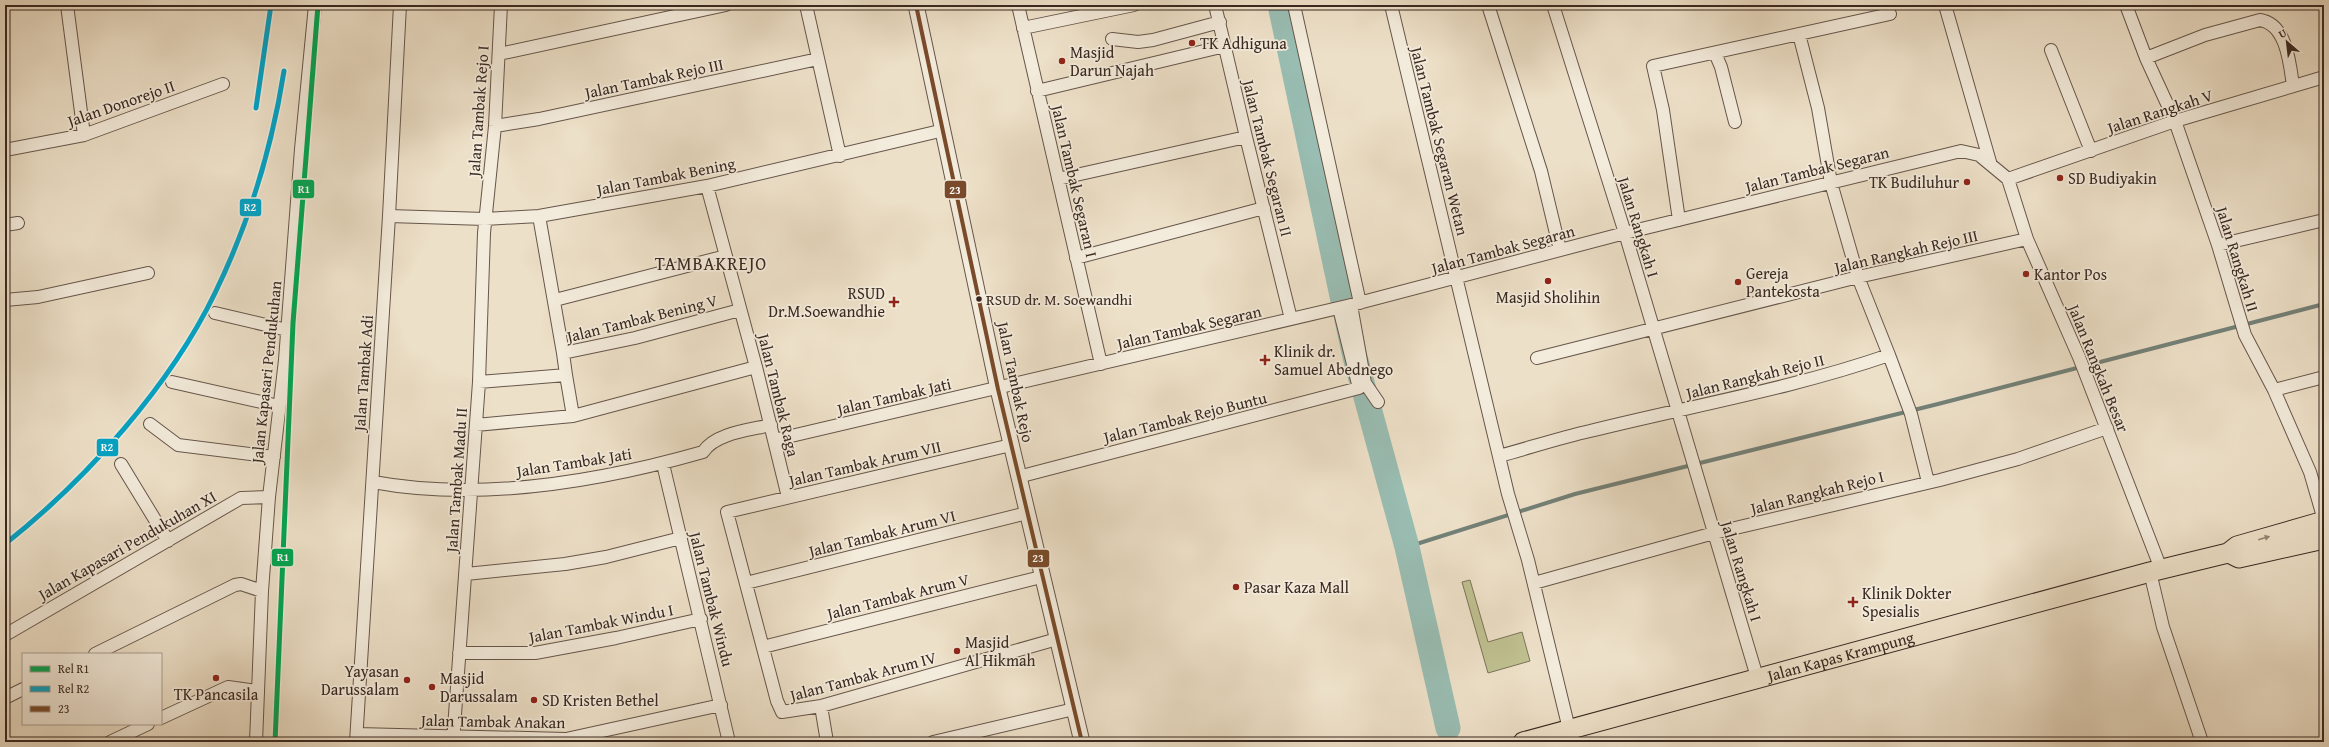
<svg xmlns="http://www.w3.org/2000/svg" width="2329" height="747" font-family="'Gentium Book Plus',serif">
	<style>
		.green { fill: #bfc091; stroke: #7c7459 }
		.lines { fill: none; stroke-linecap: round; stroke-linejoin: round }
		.stream { stroke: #738178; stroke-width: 4 }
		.river { stroke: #99bdb2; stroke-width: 25 }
		.minor-casing { stroke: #66564b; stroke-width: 14 }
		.tertiary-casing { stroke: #66564b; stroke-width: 17 }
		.primary-casing { stroke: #392821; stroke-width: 21 }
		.minor { stroke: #f3ebdb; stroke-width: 12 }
		.tertiary { stroke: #f3ebdb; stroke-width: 15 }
		.primary { stroke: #ede0c8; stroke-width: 19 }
		.bus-1-casing { stroke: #f3ebdb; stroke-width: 7 }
		.bus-1 { stroke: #7a4b2a; stroke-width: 4 }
		.rail-1-casing { stroke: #f3ebdb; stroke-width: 8 }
		.rail-2-casing { stroke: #f3ebdb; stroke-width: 8 }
		.rail-1 { stroke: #00a651; stroke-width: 5 }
		.rail-2 { stroke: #03a3c5; stroke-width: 5 }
		.oneway { fill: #938474 }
		.poi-dot { fill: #8f2418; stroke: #f3ebdb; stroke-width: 1.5 }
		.bus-dot { fill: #392821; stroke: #f3ebdb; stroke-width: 1.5 }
		.labels { text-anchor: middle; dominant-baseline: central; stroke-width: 3.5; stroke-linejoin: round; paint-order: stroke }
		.bus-label { font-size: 15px; fill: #392821; stroke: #f3ebdb; text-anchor: start }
		.poi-label { font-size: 16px; fill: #392821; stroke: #f3ebdb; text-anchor: start }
		.street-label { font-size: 16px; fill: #392821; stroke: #f3ebdb }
		.quarter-label { font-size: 18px; letter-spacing: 1px; fill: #392821; stroke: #f3ebdb }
		.line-badge { stroke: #f3ebdb; stroke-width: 1.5 }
		.badge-label { font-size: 11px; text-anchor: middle; font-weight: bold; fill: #fff }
	</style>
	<rect width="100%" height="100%" fill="#ede0c8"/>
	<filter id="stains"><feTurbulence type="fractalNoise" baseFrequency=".005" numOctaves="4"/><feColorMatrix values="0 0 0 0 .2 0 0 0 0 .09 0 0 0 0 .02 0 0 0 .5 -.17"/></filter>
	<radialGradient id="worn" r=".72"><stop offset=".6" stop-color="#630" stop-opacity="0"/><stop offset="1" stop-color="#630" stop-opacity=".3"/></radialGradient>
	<!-- green -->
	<path class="green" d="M1470,580L1488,642L1522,632L1530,661L1488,673L1462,582Z"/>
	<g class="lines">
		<!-- stream -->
		<path class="stream" d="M1407,547L1575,494L1938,404L2324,304"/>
		<!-- river -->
		<path class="river" d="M1280,5L1355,357L1407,547L1448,728"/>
		<defs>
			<path id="minor" d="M67,5L84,135
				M806,5L840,156
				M1018,5L1101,364
				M1215,5L1246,137L1291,319
				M1294,5L1360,303
				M1391,5L1508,494L1528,560L1569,729
				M1488,5L1541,171L1560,250
				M1553,5L1625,233L1757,677
				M1945,5L1990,162
				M2126,5L2146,58L2175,121L2218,245L2245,335L2274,390L2310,472L2324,520
				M1023,28L1134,5
				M1799,34L1818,108L1831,183L1858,277L1889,355
				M1112,39L1138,42L1153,40L1220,22
				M2051,50L2091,151
				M1715,53L1721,67L1735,122
				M499,54L726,5
				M2146,58L2205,35L2260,20C2287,24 2290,65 2293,86
				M1037,91L1225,46
				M495,126L539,119L818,59
				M5,150L84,135L223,84
				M1058,179L1246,137
				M2008,179L2175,121L2324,77
				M707,186L756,367L788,497
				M389,216L485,219L539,216L707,186L944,130
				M539,216L563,353
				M1679,220L1663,110L1653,66L1890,14
				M5,225L18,223
				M2218,245L2324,220
				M1076,258L1264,208
				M5,300L38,297L148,273
				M555,300L726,256
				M1351,305L1365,383L1378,402
				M215,313L287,330
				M1537,358L1858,277L2027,239
				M566,375L573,416
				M172,382L279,406
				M479,382L566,375L563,353L635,338L740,310
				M2274,390L2324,377
				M150,424L178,445L274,457
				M476,425L573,416L756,367
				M774,440L1351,305L1625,233L1961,151L1979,155L2008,179L2027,239L2079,357L2161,569
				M1011,445L727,512L777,701L782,712L821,706L1057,639
				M1499,456C1529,448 1559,438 1590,431C1690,406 1791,389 1889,355L1911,414L1928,482
				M121,464L168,541
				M663,464L729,742
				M1018,477L1359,388L1339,308
				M373,482C481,502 598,482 703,452C715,433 750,430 771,425
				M2150,572L2163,627L2202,742
				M466,574L565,564L606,557L681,538
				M746,583L1027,513
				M1534,583L1714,533L1940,480L2018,459L2107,428
				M5,635L241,498L269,497
				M763,647L1041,577
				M459,653H535L616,638L701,619
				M95,654L235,585L241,584L262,591
				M5,698L23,689
				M821,706L827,742
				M161,718L228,687L257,691
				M357,734L566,739L721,705
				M110,742L148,724
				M256,742L262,591L269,497L285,360L301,149L315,5
				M356,742L389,216L400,5
				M453,742L479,382L484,233L495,126L501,5
				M933,742L1074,709"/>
			<path id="tertiary" d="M916,5L998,389L1082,742"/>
			<g id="primary">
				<path d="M2231,554L2239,558L2324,539"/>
				<path id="s1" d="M1523,742L2150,572L2228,553L2237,546L2324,521"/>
			</g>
		</defs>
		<!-- minor casing -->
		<use href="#minor" class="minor-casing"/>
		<!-- tertiary casing -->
		<use href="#tertiary" class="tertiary-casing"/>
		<!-- primary casing -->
		<use href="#primary" class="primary-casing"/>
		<!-- minor -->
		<use href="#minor" class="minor"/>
		<!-- tertiary -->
		<use href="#tertiary" class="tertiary"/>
		<!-- primary -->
		<use href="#primary" class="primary"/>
		<defs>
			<path id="bus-1" d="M916,5L998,389L1082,742"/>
		</defs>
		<!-- bus-1 casing -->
		<use href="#bus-1" class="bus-1-casing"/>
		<!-- bus-1 -->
		<use href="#bus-1" class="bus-1"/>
		<defs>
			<path id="rail-1" d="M275,742L293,323L318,5"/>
			<path id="rail-2" d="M256,108L271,5
				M5,544C86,480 170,386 215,293C249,223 272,147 284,71"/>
		</defs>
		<!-- rail-1 casing -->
		<use href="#rail-1" class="rail-1-casing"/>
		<!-- rail-2 casing -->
		<use href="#rail-2" class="rail-2-casing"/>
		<!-- rail-1 -->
		<use href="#rail-1" class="rail-1"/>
		<!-- rail-2 -->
		<use href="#rail-2" class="rail-2"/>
	</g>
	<!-- one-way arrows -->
	<defs><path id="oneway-solid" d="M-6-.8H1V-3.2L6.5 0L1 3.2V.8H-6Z"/></defs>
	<use class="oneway" href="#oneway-solid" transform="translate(2264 538) rotate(-16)"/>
	<!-- markers -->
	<g class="poi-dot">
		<circle cx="1192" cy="43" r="4"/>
		<circle cx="1062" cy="61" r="4"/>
		<circle cx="2060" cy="178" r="4"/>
		<circle cx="1967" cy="182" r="4"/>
		<circle cx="2026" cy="274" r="4"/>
		<circle cx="1548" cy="281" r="4"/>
		<circle cx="1738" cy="282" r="4"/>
		<path d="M892 296h4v4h4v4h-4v4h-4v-4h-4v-4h4z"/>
		<path d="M1263 354h4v4h4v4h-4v4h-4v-4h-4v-4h4z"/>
		<circle cx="1236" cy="587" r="4"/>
		<path d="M1851 596h4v4h4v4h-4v4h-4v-4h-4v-4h4z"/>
		<circle cx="957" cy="651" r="4"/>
		<circle cx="216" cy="678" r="4"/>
		<circle cx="407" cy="680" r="4"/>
		<circle cx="432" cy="687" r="4"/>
		<circle cx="534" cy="700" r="4"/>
	</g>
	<circle class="bus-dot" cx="979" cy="299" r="3.5"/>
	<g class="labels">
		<!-- bus labels -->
		<g class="bus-label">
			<text x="986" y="299">RSUD dr. M. Soewandhi</text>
		</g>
		<!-- poi labels -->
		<g class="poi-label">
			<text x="1200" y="43">TK Adhiguna</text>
			<text x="1070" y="52">Masjid<tspan x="1070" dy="18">Darun Najah</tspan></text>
			<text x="2068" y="178">SD Budiyakin</text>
			<text x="1959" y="182" text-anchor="end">TK Budiluhur</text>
			<text x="1746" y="273">Gereja<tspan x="1746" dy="18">Pantekosta</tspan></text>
			<text x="2034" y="274">Kantor Pos</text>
			<text x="885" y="293" text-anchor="end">RSUD<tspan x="885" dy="18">Dr.M.Soewandhie</tspan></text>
			<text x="1548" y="297" text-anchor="middle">Masjid Sholihin</text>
			<text x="1274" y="351">Klinik dr.<tspan x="1274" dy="18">Samuel Abednego</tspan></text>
			<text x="1244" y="587">Pasar Kaza Mall</text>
			<text x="1862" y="593">Klinik Dokter<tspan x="1862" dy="18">Spesialis</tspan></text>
			<text x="965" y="642">Masjid<tspan x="965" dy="18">Al Hikmah</tspan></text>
			<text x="399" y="671" text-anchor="end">Yayasan<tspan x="399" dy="18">Darussalam</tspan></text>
			<text x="440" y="678">Masjid<tspan x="440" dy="18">Darussalam</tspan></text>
			<text x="216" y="694" text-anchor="middle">TK Pancasila</text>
			<text x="542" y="700">SD Kristen Bethel</text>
		</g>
		<!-- street labels -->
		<g class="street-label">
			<text transform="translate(654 78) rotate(-12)">Jalan Tambak Rejo III</text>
			<text transform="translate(121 103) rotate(-19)">Jalan Donorejo II</text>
			<text transform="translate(478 111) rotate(-86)">Jalan Tambak Rejo I</text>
			<text transform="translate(2160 111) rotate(-18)">Jalan Rangkah V</text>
			<text transform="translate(1440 141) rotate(76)">Jalan Tambak Segaran Wetan</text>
			<text transform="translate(1268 158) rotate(76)">Jalan Tambak Segaran II</text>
			<text transform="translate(1817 169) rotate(-14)">Jalan Tambak Segaran</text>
			<text transform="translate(666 176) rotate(-11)">Jalan Tambak Bening</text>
			<text transform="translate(1075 181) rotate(77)">Jalan Tambak Segaran I</text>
			<text transform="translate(1639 227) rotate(73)">Jalan Rangkah I</text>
			<text transform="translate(1503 249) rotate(-15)">Jalan Tambak Segaran</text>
			<text transform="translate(1906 251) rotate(-13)">Jalan Rangkah Rejo III</text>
			<text transform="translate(2238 259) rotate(73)">Jalan Rangkah II</text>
			<text transform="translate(642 318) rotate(-14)">Jalan Tambak Bening V</text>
			<text transform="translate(1189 327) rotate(-13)">Jalan Tambak Segaran</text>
			<text transform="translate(2099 368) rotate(68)">Jalan Rangkah Besar</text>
			<text transform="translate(266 372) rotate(-84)">Jalan Kapasari Pendukuhan</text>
			<text transform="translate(363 373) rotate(-86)">Jalan Tambak Adi</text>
			<text transform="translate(1755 376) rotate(-14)">Jalan Rangkah Rejo II</text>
			<text transform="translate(1016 382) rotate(78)">Jalan Tambak Rejo</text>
			<text transform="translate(779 395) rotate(76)">Jalan Tambak Raga</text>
			<text transform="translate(894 396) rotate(-13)">Jalan Tambak Jati</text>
			<text transform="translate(1185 417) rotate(-14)">Jalan Tambak Rejo Buntu</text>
			<text transform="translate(574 462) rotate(-9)">Jalan Tambak Jati</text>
			<text transform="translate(865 463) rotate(-13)">Jalan Tambak Arum VII</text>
			<text transform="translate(456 480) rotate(-86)">Jalan Tambak Madu II</text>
			<text transform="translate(1817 492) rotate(-14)">Jalan Rangkah Rejo I</text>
			<text transform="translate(882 533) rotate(-14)">Jalan Tambak Arum VI</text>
			<text transform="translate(127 545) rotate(-30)">Jalan Kapasari Pendukuhan XI</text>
			<text transform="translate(1742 571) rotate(73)">Jalan Rangkah I</text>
			<text transform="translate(898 596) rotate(-14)">Jalan Tambak Arum V</text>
			<text transform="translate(712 599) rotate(76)">Jalan Tambak Windu</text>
			<text transform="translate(601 623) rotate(-11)">Jalan Tambak Windu I</text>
			<text stroke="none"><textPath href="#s1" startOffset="329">Jalan Kapas Krampung</textPath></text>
			<text transform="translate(863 676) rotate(-15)">Jalan Tambak Arum IV</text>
			<text transform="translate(493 721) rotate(1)">Jalan Tambak Anakan</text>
		</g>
		<!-- quarter labels -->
		<g class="quarter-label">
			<text x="711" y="263">TAMBAKREJO</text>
		</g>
	</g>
	<g class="line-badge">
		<rect x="292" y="179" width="23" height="20" rx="4" fill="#00a651"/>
		<rect x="944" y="180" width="23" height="19" rx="4" fill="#7a4b2a"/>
		<rect x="239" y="198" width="23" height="19" rx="4" fill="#03a3c5"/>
		<rect x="96" y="438" width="23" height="19" rx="4" fill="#03a3c5"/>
		<rect x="271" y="548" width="23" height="19" rx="4" fill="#00a651"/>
		<rect x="1027" y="549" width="23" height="19" rx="4" fill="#7a4b2a"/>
	</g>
	<g class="badge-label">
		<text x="304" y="193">R1</text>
		<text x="955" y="194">23</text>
		<text x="250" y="211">R2</text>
		<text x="107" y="451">R2</text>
		<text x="283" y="561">R1</text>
		<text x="1038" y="562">23</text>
	</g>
	<!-- margin -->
	<rect width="2329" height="747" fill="none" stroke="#ede0c8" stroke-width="20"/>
	<rect x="6" y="6" width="2317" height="735" fill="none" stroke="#392821" stroke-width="2"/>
	<rect x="10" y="10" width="2309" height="727" fill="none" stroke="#392821"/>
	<!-- legend -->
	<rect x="22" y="653" width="140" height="72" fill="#f3ebdb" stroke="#a99d91"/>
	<rect x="30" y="666" width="20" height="6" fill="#00a651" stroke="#a99d91"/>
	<text x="58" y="673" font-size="12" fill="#392821">Rel R1</text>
	<rect x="30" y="686" width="20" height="6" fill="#03a3c5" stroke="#a99d91"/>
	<text x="58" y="693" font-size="12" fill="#392821">Rel R2</text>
	<rect x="30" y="706" width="20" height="6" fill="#7a4b2a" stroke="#a99d91"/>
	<text x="58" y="713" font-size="12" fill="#392821">23</text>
	<!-- north arrow -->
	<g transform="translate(2287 42) rotate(332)" stroke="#f3ebdb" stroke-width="3" paint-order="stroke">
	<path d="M0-3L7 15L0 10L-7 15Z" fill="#392821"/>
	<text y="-6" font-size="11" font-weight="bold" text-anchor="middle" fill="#392821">U</text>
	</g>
	<rect width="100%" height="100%" filter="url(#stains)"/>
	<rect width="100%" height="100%" fill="url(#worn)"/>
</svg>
